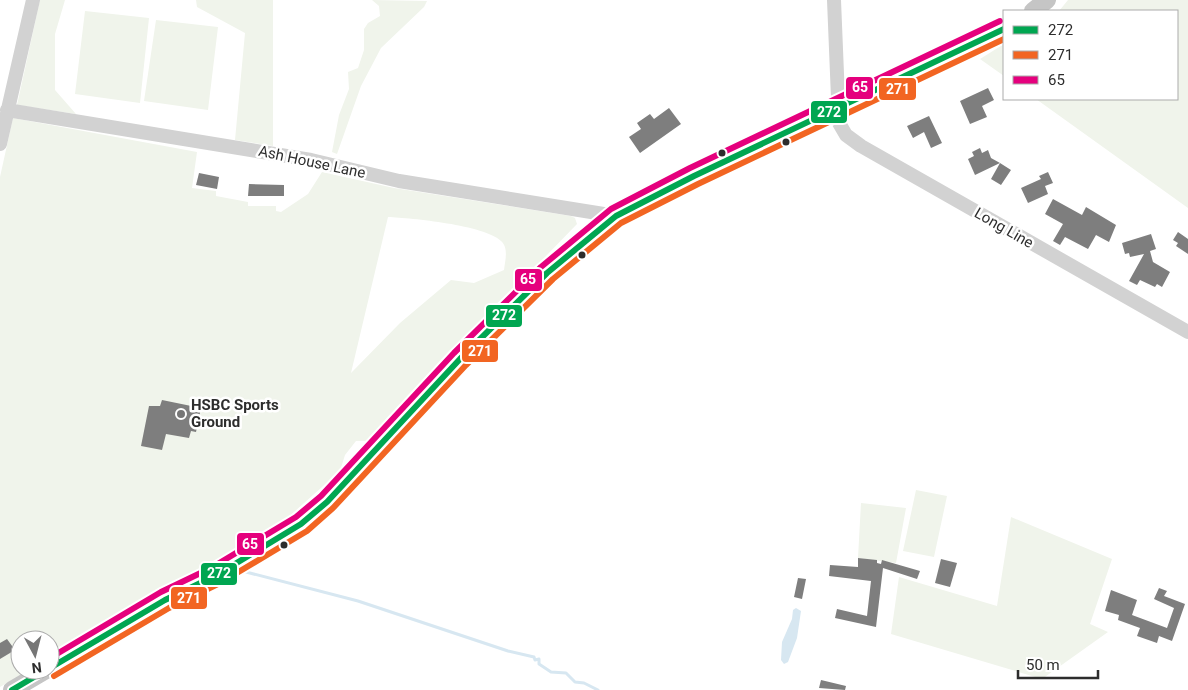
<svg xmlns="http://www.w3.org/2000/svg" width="1188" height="690" font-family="Roboto,sans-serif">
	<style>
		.green { fill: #f0f4eb; fill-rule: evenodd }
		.water { fill: #d7e7f1 }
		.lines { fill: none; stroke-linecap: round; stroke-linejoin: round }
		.stream { stroke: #d7e7f1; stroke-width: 3 }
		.building { fill: #7e7e7e }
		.minor { stroke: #d2d2d2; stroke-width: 14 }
		.major { stroke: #c5c5c5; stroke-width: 18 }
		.bus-1-casing { stroke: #fff; stroke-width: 10 }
		.bus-2-casing { stroke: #fff; stroke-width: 10 }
		.bus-3-casing { stroke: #fff; stroke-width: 10 }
		.bus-1 { stroke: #00a651; stroke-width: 6 }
		.bus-2 { stroke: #f26522; stroke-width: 6 }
		.bus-3 { stroke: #e5007d; stroke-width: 6 }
		.bus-dot { fill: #2d2d2d; stroke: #fff; stroke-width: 2 }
		.poi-dot { fill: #767676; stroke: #fff; stroke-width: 2 }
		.labels { text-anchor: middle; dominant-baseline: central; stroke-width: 5; stroke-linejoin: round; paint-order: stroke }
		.street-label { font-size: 15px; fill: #2d2d2d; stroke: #fff }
		.poi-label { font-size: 15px; font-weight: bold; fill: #2d2d2d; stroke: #fff; text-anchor: start }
		.line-badge { stroke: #fff; stroke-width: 2 }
		.badge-label { font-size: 14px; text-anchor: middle; font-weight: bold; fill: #fff }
	</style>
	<rect width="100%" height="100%" fill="#fff"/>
	<!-- green -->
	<path class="green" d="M40,0H65L55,34V90L76,114L17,105Z
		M196,0H273V146L235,140L245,33L197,7Z
		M372,0L427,1L424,7L381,48L361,86L337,154L332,152L339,115L349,89L348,72L358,68L364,50V29L368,23L380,16L379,6Z
		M1068,0H1188V208L1036,99H1177V11H1059Z
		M85,11L149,18L140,103L75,94Z
		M156,20L218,27L208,110L144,101Z
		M1004,44V76L980,59Z
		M13,118L197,152L192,188L216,191V196L248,202V206H276V211L281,212L308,194L322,172L394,188L571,216L575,218L577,224L367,441H356L345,455L340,471L285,520L50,658V640H20V670H29L0,687V177ZM388,217C411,218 485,225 501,241C509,248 505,261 504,270L474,283L451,280L400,323L351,373Z
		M916,490L947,496L934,557L903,551Z
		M861,503L906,508L896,563L858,558Z
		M1011,517L1112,559L1090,624L1108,632L1042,679L891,634L899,577L997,606Z"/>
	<!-- water -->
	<path class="water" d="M796,608L801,611L797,638L788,662L784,664L781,660L782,642L792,619L793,610Z"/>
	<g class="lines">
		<!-- stream -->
		<path class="stream" d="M246,572L358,601L508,651L534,657L535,660L539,659V664L551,672L566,673L575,682L584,683L598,690"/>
	</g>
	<!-- building -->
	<path class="building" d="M988,88L994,100L982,106L987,117L970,124L960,101Z
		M669,108L681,124L640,153L629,137L641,129L637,123L650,114L654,119Z
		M929,116L942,143L931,148L924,132L913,138L907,126Z
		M980,148L982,153L988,150L991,158L1000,163L975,175L968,159L974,156L972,152Z
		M1000,163L1011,170L1001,185L991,179Z
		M1048,172L1053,183L1045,186L1048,194L1028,203L1021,188L1041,179L1039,176Z
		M199,173L219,177L217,189L196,185Z
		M249,184L284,185V196H248Z
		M1053,199L1082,215L1086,207L1116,225L1109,242L1096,235L1088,249L1065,237L1060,245L1053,241L1063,224L1045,214Z
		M1178,232L1188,239V254L1176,246L1178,243L1173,240Z
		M1151,234L1156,249L1150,251L1153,262L1170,272L1162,287L1157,284L1155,287L1140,280L1137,285L1129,281L1144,254L1130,257L1129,253L1125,254L1122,243Z
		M162,400L201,408L196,432L191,431L189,438L166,434L162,450L141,446L149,406H160Z
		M858,558L877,560V563L881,564L882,560L920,571L917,579L883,568L876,627L835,618L837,609L867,616L871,581L829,576L830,565L858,567Z
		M941,559L957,563L950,587L935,583Z
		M798,578L806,579L802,599L794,597Z
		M1159,588L1167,591L1164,596L1185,604L1172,641L1159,636L1157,643L1137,636L1140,628L1118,620L1119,615L1105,611L1111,590L1137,600L1132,615L1167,628L1174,608L1154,599Z
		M7,639L15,650L0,659V643Z
		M821,680L846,686L845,690L819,688Z"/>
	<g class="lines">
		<!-- minor -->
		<path class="minor" d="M834,0L839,123L846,135L861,146L1188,332
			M7,110L311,160L399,181L616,216
			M0,144L33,0"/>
		<!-- major -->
		<path class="major" d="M1033,11L1047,0
			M50,668L165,600L215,576L301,524L327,502L460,359L547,273L594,232L616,216L694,176L1004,29
			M12,690L46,670"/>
		<defs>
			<path id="bus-1" d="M50,668L165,600L215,576L301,524L327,502L460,359L547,273L616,216L694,176L1004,29
				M12,690L46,670"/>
			<path id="bus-2" d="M54,676L169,608L220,583L307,531L333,508L466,365L553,279L621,223L698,184L1004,39"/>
			<path id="bus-3" d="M50,658L161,592L211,568L296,517L321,496L454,353L541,267L611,209L690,168L1000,21"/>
		</defs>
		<!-- bus-1 casing -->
		<use href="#bus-1" class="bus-1-casing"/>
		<!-- bus-2 casing -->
		<use href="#bus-2" class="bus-2-casing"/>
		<!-- bus-3 casing -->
		<use href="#bus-3" class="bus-3-casing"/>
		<!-- bus-1 -->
		<use href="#bus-1" class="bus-1"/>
		<!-- bus-2 -->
		<use href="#bus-2" class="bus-2"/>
		<!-- bus-3 -->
		<use href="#bus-3" class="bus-3"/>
	</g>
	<!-- markers -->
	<g class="bus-dot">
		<circle cx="786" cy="142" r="4.5"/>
		<circle cx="722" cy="153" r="4.5"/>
		<circle cx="582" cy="255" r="4.5"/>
		<circle cx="284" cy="545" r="4.5"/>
	</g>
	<circle class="poi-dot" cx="181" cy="414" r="5"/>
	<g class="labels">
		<!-- street labels -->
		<g class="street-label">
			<text transform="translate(312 162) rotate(12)">Ash House Lane</text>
			<text transform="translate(1004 228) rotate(30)">Long Line</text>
		</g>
		<!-- poi labels -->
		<g class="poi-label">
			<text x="191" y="405">HSBC Sports<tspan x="191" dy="17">Ground</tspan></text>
		</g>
	</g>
	<g class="line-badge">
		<rect x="845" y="76" width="29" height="24" rx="5" fill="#e5007d"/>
		<rect x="878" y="77" width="39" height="24" rx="5" fill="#f26522"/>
		<rect x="810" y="100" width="38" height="24" rx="5" fill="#00a651"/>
		<rect x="514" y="268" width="29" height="24" rx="5" fill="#e5007d"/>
		<rect x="485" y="304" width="38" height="24" rx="5" fill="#00a651"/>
		<rect x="461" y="339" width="38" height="24" rx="5" fill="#f26522"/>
		<rect x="236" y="532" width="29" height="24" rx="5" fill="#e5007d"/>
		<rect x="200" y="562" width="38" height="24" rx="5" fill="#00a651"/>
		<rect x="170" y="586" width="38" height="24" rx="5" fill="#f26522"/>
	</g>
	<g class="badge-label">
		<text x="860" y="92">65</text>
		<text x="898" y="94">271</text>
		<text x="829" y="117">272</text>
		<text x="528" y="284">65</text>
		<text x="504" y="320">272</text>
		<text x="480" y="356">271</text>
		<text x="250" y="549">65</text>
		<text x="219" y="578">272</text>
		<text x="189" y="603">271</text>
	</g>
	<!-- legend -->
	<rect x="1003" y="10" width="175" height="90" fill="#ffffff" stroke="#ababab"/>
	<rect x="1013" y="26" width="25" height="8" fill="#00a651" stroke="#ababab"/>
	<text x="1048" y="35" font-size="15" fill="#2d2d2d">272</text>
	<rect x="1013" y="51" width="25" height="8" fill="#f26522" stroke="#ababab"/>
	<text x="1048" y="60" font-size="15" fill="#2d2d2d">271</text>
	<rect x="1013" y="76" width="25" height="8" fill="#e5007d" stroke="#ababab"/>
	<text x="1048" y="85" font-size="15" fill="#2d2d2d">65</text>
	<!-- north arrow -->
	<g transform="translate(35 655) rotate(173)"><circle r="24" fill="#ffffff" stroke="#ababab"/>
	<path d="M0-4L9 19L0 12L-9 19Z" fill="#767676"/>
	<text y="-8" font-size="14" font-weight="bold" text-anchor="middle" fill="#2d2d2d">N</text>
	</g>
	<!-- scale -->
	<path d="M1018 670v8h80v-8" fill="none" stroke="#2d2d2d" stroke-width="2.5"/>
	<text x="1026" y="670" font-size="15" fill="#2d2d2d" stroke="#ffffff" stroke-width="4" paint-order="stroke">50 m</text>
</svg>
